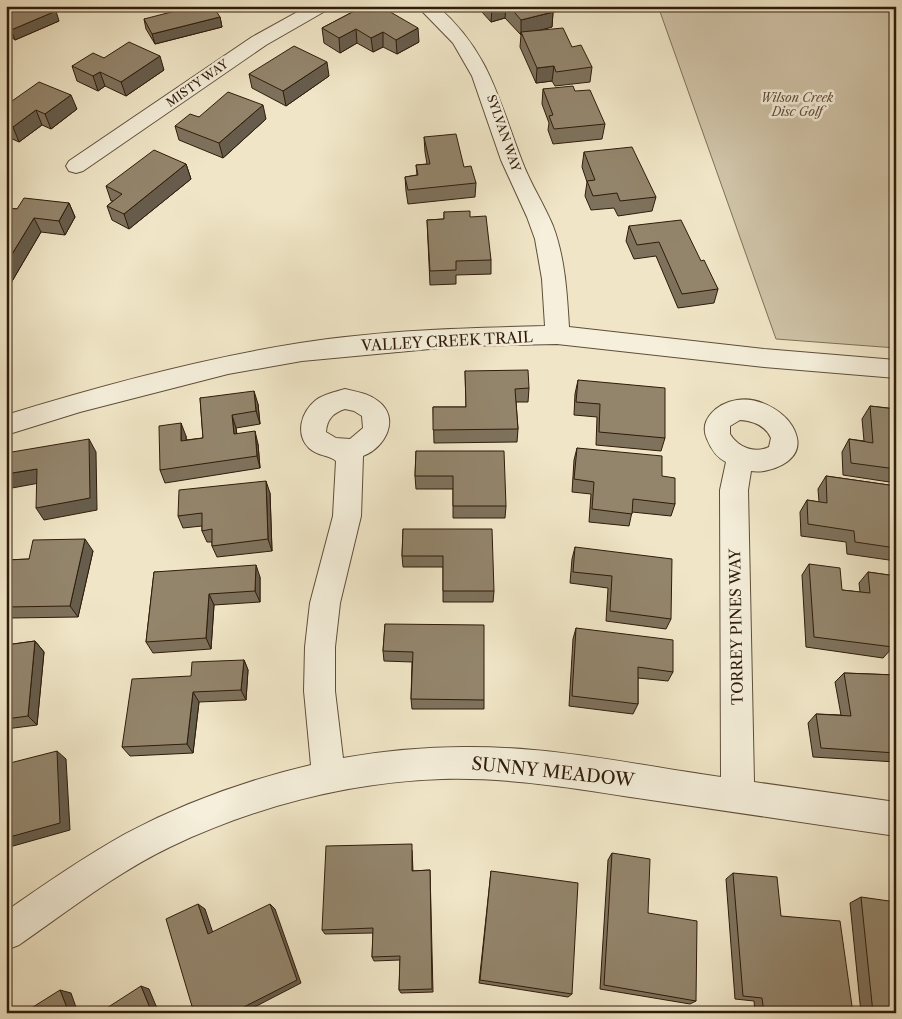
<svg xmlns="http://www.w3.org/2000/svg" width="902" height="1019" font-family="'Libre Caslon Text',serif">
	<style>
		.green { fill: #cfc3a7; stroke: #7f6f58 }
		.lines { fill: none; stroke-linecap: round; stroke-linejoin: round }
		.street-casing { stroke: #5f4e39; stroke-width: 2 }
		.street { fill: #f5efdb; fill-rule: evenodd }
		.wall { fill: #7e725d; stroke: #2f1b0a }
		.shaded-wall { fill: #675d4c; stroke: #2f1b0a }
		.building { fill: #93856c; stroke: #2f1b0a }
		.labels { text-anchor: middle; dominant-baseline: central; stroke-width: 5; stroke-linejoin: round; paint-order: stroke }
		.far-street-label { font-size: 12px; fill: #2f1b0a; stroke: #f5efdb }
		.far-park-label { font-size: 12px; font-style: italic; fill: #5f4d39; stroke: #f5efdb }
		.street-label { font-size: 15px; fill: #2f1b0a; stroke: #f5efdb }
		.near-street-label { font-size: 18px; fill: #2f1b0a; stroke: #f5efdb }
	</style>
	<rect width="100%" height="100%" fill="#f0e6c7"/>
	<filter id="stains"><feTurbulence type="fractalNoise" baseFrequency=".004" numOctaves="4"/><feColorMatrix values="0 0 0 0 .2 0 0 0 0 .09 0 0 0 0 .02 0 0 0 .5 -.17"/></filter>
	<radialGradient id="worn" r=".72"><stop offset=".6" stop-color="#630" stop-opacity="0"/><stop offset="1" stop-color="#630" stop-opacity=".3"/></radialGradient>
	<!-- green -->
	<path class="green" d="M658,6H896V348L776,339Z"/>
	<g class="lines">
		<defs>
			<path id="street" d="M308,6H330L327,10L266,45L83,171L76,173L69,171L66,166L69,161L252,37Z
				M417,6H437C490,52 498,99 522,161C530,183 544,204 553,226C565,258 567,293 569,327L764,349L896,360V378L764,367L557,344L462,346L302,361L228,374L80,412L6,435V415C103,385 200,359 300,343C381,330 463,328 545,326L542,279L535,239L527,217L501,160L472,76L453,43Z
				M345,389C357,392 368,393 378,401C401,418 385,448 363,456L361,516L340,603L335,647V691L343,758C383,751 423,747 464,747C550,746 637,765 721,777L720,490L726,462C716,457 711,449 707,439C698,419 718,403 737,400C760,396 792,414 797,438C802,462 769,474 751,471L748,490L754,782L896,802V836C812,824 728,811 644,799C577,789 510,777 442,779C348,782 254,807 170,847C116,873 68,911 19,945L6,950V911C45,884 84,857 125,834C183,803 247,780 311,765L304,691L305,647L310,603L333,516L336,461C329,455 317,456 309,448C295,434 301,412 316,400C324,394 335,392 345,389ZM345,409L354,411L362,416L363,428L350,439L336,438L326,432C327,419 333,413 345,409ZM740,420C753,421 765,425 771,438L769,447C754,454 738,447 730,434V426Z"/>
		</defs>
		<!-- street casing -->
		<use href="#street" class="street-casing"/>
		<!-- street -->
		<use href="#street" class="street"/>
	</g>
	<!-- wall -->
	<path class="wall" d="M6,6L59,21L15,40L6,33Z
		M364,6L419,42L397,54L383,47L373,52L357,43L340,53L324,43L322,28Z
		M481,6H558V11L553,12L552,27L539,30L572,47L592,67L590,82L555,86L552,81L536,83L520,47L521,35L505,18L491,22L481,11Z
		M220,17L222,27L155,44L146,29L144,19Z
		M104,58L164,70L126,96L105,86L98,91L77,81L72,66Z
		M249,74L329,76L286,106L252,88Z
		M543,89L575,91L605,124L602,139L553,144L548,130L549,123L542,104Z
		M6,99L12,101L77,109L51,129L42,125L19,142L6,136Z
		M199,117L266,119L223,158L179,140L175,126Z
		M424,137L464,167L476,183L475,197L408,204L406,191L405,177L417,175L416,165L427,164L425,152Z
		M584,152L656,197L652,211L618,216L614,208L591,210L585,196L587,182L582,167Z
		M186,164L191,179L129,229L112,220L107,206L113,201H111L106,186Z
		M69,203L75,217L65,235L41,232L11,283H6V208L17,209Z
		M444,212L470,217L491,260V274L456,275V284L430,285L427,220L444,219Z
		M629,226L701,261L718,289L714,303L678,308L656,256L634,259L626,241Z
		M465,371L529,388L528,402H516L518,429L517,442L434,443L433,407H466Z
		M578,380L665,438L661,451L596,445L597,417L574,415L575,394Z
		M200,398L258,404L260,424L236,428L237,434L258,444L260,468L165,483L160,470L186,436V440L203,438Z
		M870,406L896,409V483L843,475L842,452L849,439L864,441L862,419Z
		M577,448L662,476L675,504L671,516L632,512L629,526L589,522L591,494L572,492L574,460Z
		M416,451L506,506L505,518H453V489H416L415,476Z
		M826,476L896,486V561L847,554L846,542L801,536L800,512L807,500L819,502L818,489Z
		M270,493L272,551L217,557L212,546V542H207L202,531V526L183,528L178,516Z
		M403,529L494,591L493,602H443V567H403L402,556Z
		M575,547L671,619L666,629L606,621L608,588L570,583L572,559Z
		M93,551L78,617L11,618L6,613V560L29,559Z
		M809,564L842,590L860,592L859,583L868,572L896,576V634L891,633L893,647L883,658L806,647L802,575Z
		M154,572L260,577V602L214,605L211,649L153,653L146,642Z
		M385,624L484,700V709H412L411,699L412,662L384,661L383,651Z
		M576,628L673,672L668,681L638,678V704L633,714L569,706L573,639Z
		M35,641L44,652L37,725L6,729V645Z
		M244,660L248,670L246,700L199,702L193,753L130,756L122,747L191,676Z
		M844,673L896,675V762L813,757L808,723L816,714L841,715L835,682Z
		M412,850L413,871L430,870L433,992L401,993L399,990L400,960L374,961L372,957L373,933L325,934L322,930Z
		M612,853L648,913L696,1001L690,1004L600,989L608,860Z
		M491,871L572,994L568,997L479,983Z
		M733,873L781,916L853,1013H755L754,1001L735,999L726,879Z
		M861,897L896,1013H861L850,903Z"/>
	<!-- shaded-wall -->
	<path class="shaded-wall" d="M495,6H506L505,18L491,22L492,7Z
		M542,6H558V11L541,15Z
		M56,11L59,21L15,40L11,30Z
		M553,12L552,27L522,35L521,32V35V20Z
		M220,17L222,27L155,44L152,34Z
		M418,28L419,42L397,54L396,40Z
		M356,29L357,43L340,53L339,38Z
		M383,32V47L373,52L371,38Z
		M160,56L164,70L126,96L121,82Z
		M327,62L329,76L286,106L283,91Z
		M554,66L552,81L536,83L537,68Z
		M100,72L105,86L98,91L93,76Z
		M71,95L77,109L51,129L45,114Z
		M263,105L266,119L223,158L219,143Z
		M36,110L42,125L19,142L13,127Z
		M186,164L191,179L129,229L124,214Z
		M69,203L75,217L65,235L59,221Z
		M34,218L41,232L11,283L6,275V264Z
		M254,391L258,404L260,424L256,411Z
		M232,415L236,428L238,447L234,434Z
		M181,423L186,436L187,454L181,441Z
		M255,431L258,444L260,468L257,456Z
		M89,439L96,452L97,510L44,520L36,508Z
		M37,469L45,482L12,488L6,480V474Z
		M266,481L270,493L272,551L268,539Z
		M85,539L93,551L78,617L70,606Z
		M256,565L260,577V602L255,591Z
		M209,594L214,605L211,649L206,638Z
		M35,641L44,652L37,725L28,716Z
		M244,660L248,670L246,700L241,690Z
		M193,692L199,702L193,753L187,744Z
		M57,751L66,759L70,830L6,848V838Z
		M198,904L205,909L215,939L208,934Z
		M270,904L275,909L301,983L243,1013H232Z
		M141,986L149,989L159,1013H152Z
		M60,990L71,993L78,1013H69Z"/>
	<!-- building -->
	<path class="building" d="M6,6H50L56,11L11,30L6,26Z
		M195,6H213L220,17L152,34L144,19Z
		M364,6H380L418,28L396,40L383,32L371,38L356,29L339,38L322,28Z
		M509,6H548L553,12L521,20Z
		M563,28L572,47L581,45L592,67L556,72L554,66L537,68L521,32Z
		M129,42L160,56L121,82L100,72L93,76L72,66L93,53L104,58Z
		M294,46L327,62L283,91L249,74Z
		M39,82L71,95L45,114L36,110L13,127L6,125V99L12,101Z
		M573,86L575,91L590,90L605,124L554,129L549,116L553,115L543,89Z
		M228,92L263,105L219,143L175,126L190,114L199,117Z
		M456,134L464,167L471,166L476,183L408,190L405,177L418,175L416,165L430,164L424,137Z
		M632,147L656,197L620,201L617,193L593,196L587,181L595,180L584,152Z
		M154,150L186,164L124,214L107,206L122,194L106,186Z
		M24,198L69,203L59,221L34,218L6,264V208L17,209Z
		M470,211V217L486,216L491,260L456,261V270L430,271L427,220L444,219V212Z
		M681,220L701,261L704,260L718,289L682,294L659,242L637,245L629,226Z
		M528,370L529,388L515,389L518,429L433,430V407H466L465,371Z
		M578,380L665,388V438L599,432L600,404L576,402Z
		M254,391L256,411L232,415L234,434L255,431L257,456L160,470L159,426L181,423V441L203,438L200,398Z
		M870,406L896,409V469L851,463L849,439L873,443Z
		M89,439L90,498L36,508L37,469L6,474V453Z
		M577,448L662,456V476L675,478V504L633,499L632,514L592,509L594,482L574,479Z
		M416,451H504L506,506H453V476H415Z
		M826,476L896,486V548L855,542L854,531L808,524L807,500L827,503Z
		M266,481L268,539L212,546V529L202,531V513L178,516L179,490Z
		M403,529H492L494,591H443V556H402Z
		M85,539L70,606L6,607V590L7,587H6V560L29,559L33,540Z
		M575,547L672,559L671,619L610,611L612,576L573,572Z
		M809,564L840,568L842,590L870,593L868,572L896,576V622L890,621L893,647L814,637Z
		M256,565L255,591L209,594L206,638L146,642L154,572Z
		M385,624L484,625V700L411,699L413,652L383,651Z
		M576,628L673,640V672L638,667V704L572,696Z
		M35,641L28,716L6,719V645Z
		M244,660L241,690L193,692L187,744L122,747L132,679L191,676L192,662Z
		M844,673L896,675V753L821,748L816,714L851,716Z
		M57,751L60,823L6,838V764Z
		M412,844V871L430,870L432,989L399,990L400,956L372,957L373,928L322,930L326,846Z
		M612,853L650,859L648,913L697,921L696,1001L604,985Z
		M491,871L578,883L572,994L480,980Z
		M733,873L777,877L781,916L840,921L853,1013H764L762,998L743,996Z
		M861,897L896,902V1013H873Z
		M198,904L208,934L270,904L297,980L232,1013H194L166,919Z
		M141,986L152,1013H99Z
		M60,990L69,1013H25V1012Z"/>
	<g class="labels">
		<!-- far-street labels -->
		<g class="far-street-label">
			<text transform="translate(197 83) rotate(-35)">MISTY WAY</text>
			<text transform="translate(504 133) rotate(71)">SYLVAN WAY</text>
		</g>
		<!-- far-park labels -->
		<g class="far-park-label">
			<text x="797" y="97">Wilson Creek<tspan x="797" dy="14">Disc Golf</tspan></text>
		</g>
		<!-- street labels -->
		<g class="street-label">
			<text transform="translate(447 341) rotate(-3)">VALLEY CREEK TRAIL</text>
			<text transform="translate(736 627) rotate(-91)">TORREY PINES WAY</text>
		</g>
		<!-- near-street labels -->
		<g class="near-street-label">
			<text transform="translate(553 772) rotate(6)">SUNNY MEADOW</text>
		</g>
	</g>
	<!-- margin -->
	<rect width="902" height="1019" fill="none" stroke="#f0e6c7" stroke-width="25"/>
	<rect x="8" y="8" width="887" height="1004" fill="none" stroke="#2f1b0a" stroke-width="2.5"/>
	<rect x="12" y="12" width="877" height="994" fill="none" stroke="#2f1b0a"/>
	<rect width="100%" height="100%" filter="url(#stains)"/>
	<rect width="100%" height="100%" fill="url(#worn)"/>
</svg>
